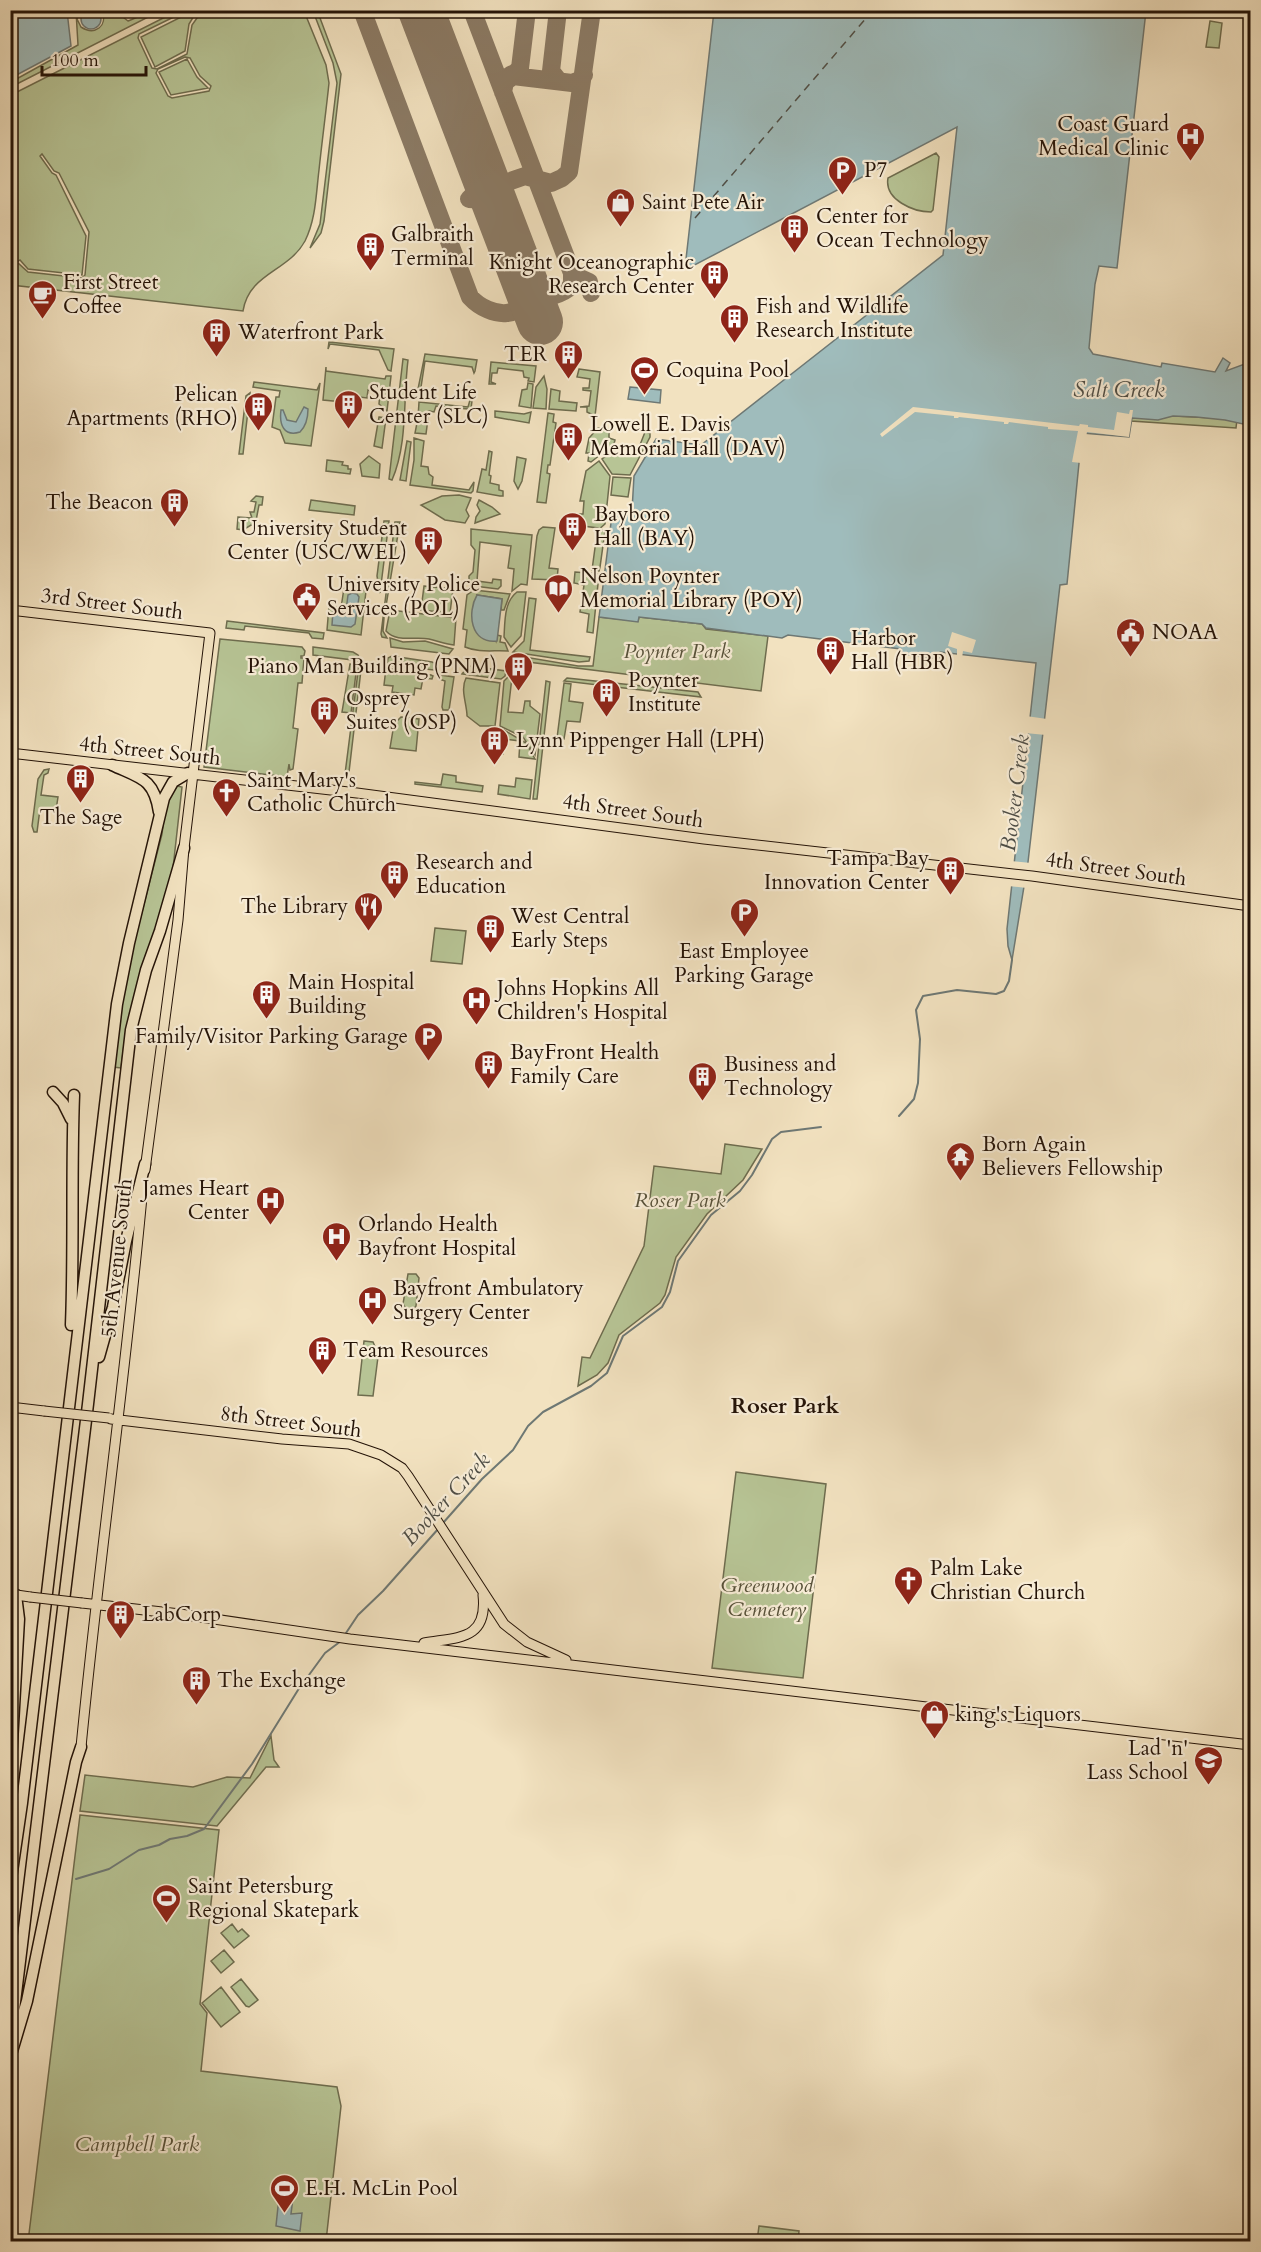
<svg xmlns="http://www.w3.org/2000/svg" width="1261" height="2252" font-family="Cardo,serif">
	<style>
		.green { fill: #b7c495; stroke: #6e6c4e; stroke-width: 1.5; fill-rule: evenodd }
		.water { fill: #9fbcbc; stroke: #6e7874; stroke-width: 1.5 }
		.pier { fill: #f2e2c0 }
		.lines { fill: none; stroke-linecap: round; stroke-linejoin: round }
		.stream { stroke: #6e7874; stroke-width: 2 }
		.ferry { stroke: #4f4e46; stroke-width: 1.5; stroke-dasharray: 8 6; stroke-linecap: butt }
		.taxiway { stroke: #8b7a64; stroke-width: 18 }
		.runway { stroke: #8b7a64; stroke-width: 46 }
		.major-casing { stroke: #241307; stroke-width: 11 }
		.highway-casing { stroke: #241307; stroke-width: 13 }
		.major { stroke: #f2e2c0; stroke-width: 9 }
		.highway { stroke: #f2e2c0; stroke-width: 10 }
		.major-bridge-casing { stroke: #241307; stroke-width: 11; stroke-linecap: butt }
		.major-bridge { stroke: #f2e2c0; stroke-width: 9 }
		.labels { text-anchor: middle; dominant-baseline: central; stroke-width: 4.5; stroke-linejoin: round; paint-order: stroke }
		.poi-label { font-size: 21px; fill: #241307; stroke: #f7ecd6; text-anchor: start }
		.street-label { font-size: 21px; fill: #241307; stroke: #f7ecd6 }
		.park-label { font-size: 21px; font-style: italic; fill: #575139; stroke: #f7ecd6 }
		.water-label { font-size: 22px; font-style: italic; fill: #4f4e46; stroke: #f7ecd6 }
		.neighbourhood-label { font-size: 22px; font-weight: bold; fill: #241307; stroke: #f7ecd6 }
	</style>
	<rect width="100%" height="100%" fill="#f2e2c0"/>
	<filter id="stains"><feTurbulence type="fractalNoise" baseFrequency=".00333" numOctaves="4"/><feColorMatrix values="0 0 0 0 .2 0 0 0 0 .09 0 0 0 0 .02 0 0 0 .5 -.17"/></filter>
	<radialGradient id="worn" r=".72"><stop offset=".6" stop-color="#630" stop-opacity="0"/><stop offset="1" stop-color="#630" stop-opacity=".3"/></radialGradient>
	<!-- green -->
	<path class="green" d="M317,10L341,74L324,221L321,233L310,248L320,224L337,83L333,63L313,11Z
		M76,11H80L77,19L81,27C95,36 108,26 102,11H115L128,21C136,18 151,10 160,11L11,87V82L78,45Z
		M177,11H186L139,34L138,38L152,68L157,69L187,54L192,25L202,11H304L326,65L329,83C326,112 322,141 319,170C316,194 316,219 305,241C288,272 249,273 243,311L11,285V95ZM185,57L190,58L200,76L211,86L209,91L172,98L168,96L156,73L158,69ZM42,154L54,171L59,173L89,232L85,275L82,278L28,272L17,262L20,260L28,269L82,275L86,236L56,175L52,173L40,156Z
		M193,11H197L189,24L185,51L155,67L141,37Z
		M1210,21L1222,23L1219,48L1206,47Z
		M187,59L197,77L208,88L171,95L159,72Z
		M936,153L939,157L933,210L931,212C914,212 884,200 888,178Z
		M329,342L394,349L391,371L388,370L379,350L330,344L328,349Z
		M425,354L477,360L475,371L474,373L472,367L425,361L421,387L418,389Z
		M403,359L408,360C403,399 408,443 392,480L389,479Z
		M491,362L536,366L534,382L528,381L529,378L524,377L523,371L498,368L497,373H492L491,382L496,384H489Z
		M326,367V371L385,379L386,376H391L387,411L379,404L380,393L368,390L367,398L344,395L343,402L323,400Z
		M579,369L600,372L595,416L587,412V407H580L589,406L591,391L583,390V388H589L590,379L577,377Z
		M544,376L547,389L546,409L533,408L536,387Z
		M254,382L317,390L320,383L311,446L285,443L280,430L272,427L276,397H279L280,391L253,387Z
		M528,383L533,384L531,408L519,406L522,390L527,389Z
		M551,389L560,391L559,401L577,403L576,411L549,409Z
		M250,393L243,454H239L246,396Z
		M470,400L472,401L470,416L468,409L436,406L434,412L429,411L426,434L415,433L418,418L419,402L468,407Z
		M495,411L524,414L531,412L529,423L495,417Z
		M548,413L554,414L553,422L556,423L550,465H548L547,473L550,474L546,503L537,502Z
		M1132,414L1237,419L1236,428L1131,421Z
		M379,417L386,418L382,448L374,446Z
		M598,428L609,429V438L615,440L614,444L591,462L588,461L589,453H586L589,438Z
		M645,432L650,433V437L630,475L612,474L602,459L623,444L638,450Z
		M414,438L424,441L421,466L428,467L429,474L433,477L432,485L469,490L474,482L473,491L471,493L410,485L414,460Z
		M407,441L411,442L406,481L400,480Z
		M489,451L492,452L489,475L491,476L490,483L499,485V490L503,491V496H500L477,492L482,469L486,470Z
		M369,456L380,464L379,478L362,476L360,464Z
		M517,457L526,459L522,481L518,489L514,481Z
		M327,460L343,462L342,465L348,466V469H351L350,474L326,471Z
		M599,461L610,476L605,524L598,530V528L575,525L576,517H578L579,514H583L584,501H580L586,471Z
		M613,477L631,478L628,497L611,495Z
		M459,495L471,498L466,510L469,516L465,523L445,520L421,505L442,496Z
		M256,496L263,497L262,505H259L255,526L251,525L243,530L237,529L238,517L252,518L250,512H254L256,502L251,501Z
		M311,500L355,506L354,515L309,510Z
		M479,500L492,507L500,514L475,523L476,517L480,511L477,505Z
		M384,521H389L380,593L377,576Z
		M395,522H400L384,618L383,631L387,638L382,637L381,634Z
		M543,527L555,528L549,568L558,569L557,580L532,579L537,536L539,530Z
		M471,529L532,535L527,585L521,584L512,591L514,569L508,568L511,546L480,542L477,581L492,583L493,579L501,580V586L498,589L474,586L469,580V576L473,572L475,550L471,545Z
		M602,530L605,531L600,567L599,571L592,570L597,533Z
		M575,572L599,574L593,633L587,632L589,614L580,612L584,585L574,583Z
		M424,586L453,589L450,613L421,610Z
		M344,588L366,591L361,635L327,630L329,606L341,608Z
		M474,590L510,594L504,610H501L502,599L477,595L496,641L497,635L501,636L500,642L505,643L508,651C493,650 479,653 465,647L467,630L463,629L467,595Z
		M517,592H526L521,636L511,647L504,637C505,621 504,602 517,592Z
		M529,598L536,599L530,650L590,657L589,661L579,662L513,652L524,641Z
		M390,610L456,618L454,645C444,644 438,641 429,639C415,636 397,643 386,631Z
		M599,617L638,621L639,617L702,624L706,629L768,636L761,691L512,660L513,655L578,666H593Z
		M227,621L324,633L323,639L312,638L309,633L245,626L244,630L226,628Z
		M390,638L403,642L425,641L453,649L449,654L391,647Z
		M220,639L302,647L305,651L304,656H301V658H304L302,683H298L293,728L298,729L293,769L290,770L289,764L287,777L204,767Z
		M313,647L353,652L358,655L361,661L313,655Z
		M392,656L432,662L434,663V670L387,665L388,658Z
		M350,664L357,665L351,713L342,712Z
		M359,664L361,665V670L349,772L345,774Z
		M469,666L506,671L505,676L501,679L462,674Z
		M386,668L431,675L433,676L432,679L423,678L421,689L415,688L414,695L392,692L393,686L384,685Z
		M440,675L454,677L449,710H443L442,707L445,681L439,679Z
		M508,677H512L508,712L523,713L525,701H530V706L540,714L535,755L523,737L500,726L504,681Z
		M466,678L500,683L495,726H480L467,716C467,704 460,690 466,678Z
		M567,678L698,692L701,697L564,681Z
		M546,681L550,682L537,799H533Z
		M564,683L571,684L569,701L583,703L580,722L567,721L564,739L557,738Z
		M401,717L419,719L416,751L390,748L394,724Z
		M504,730L526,743L535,759L519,757L520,741L505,739L503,754L497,753L500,731Z
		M49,769L48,773L44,775L41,795L58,797L56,810L40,809L37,832H34L32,826L38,779L44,770Z
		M443,774L456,776V782L483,786L482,792L415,784V782L441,785Z
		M516,778L532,780L530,799L498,794L499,785L515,787Z
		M177,786L182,787L173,868L125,1037L121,1068L113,1067L126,974L162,834L166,801Z
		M435,928L466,931L462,964L431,961Z
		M725,1144L762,1149L743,1180L707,1214L676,1257L665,1295L660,1303L619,1335L608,1363L597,1375L578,1386L582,1357L590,1358L644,1246L654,1166L721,1174Z
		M408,1274H416L419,1278L416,1306L413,1310L406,1309L403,1304Z
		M364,1341L373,1342L376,1349H379L373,1396L358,1395Z
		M736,1472L826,1484L803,1678L712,1668Z
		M271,1736L274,1760L279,1767H266L217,1826L80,1811L85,1775L193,1787L227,1777L250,1778Z
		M80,1815L219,1830L200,2004L207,2013L201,2071L337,2087L341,2106L326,2241L28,2242Z
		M232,1924L238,1932L242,1929L249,1936L234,1948L221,1933Z
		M224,1950L234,1962L221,1973L211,1961Z
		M241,1979L258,2000L249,2007L246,2006L231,1987Z
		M221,1987L240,2012L221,2027L202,2003Z
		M759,2226L799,2231L798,2241H757Z"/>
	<!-- water -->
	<path class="water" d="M81 19a10 10 0 1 1 20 0a10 10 0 1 1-20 0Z
		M11,10L67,11L71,46L11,78Z
		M714,11H1146L1117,268L1099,266L1095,284L1089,348L1093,354L1161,367L1162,363L1215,372L1223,358L1230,363L1226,371L1250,362V422L1245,421L1243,424L1225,420L1196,417L1173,416L1158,420L1132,418L1129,437L1082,433L1067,584L1060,585L1028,862L1012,960L1008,946L1007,929L1036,663L940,652L939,659L902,654L901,649L788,635L782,638L706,628L702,624L639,617L638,622L599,617L612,515L616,513L629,515L632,511L634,476L656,439L701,445L943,255L957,127L687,269L685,268Z
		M630,387L661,390L660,403L628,399Z
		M304,407L308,409C308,418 306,426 300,432C284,437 279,425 281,410H283L287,420L296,422Z
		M352,593L357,594L359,597L355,624L351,627L332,625L333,611H346L348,595Z
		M477,595L502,599L497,641C470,644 467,612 477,595Z
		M279,2197L293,2198L291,2214L302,2213L300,2231L276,2226Z"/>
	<!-- pier -->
	<path class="pier" d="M913,407L1079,426L1080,424L1088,425V427L1114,430L1117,412L1129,414L1130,410H1133L1129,437L1087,432L1081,463L1072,462L1078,431L1048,429V427L1009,422L1008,424H1004V422L959,417L958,418H954V416L915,412L882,437L880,434Z
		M952,632L976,640L972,653L963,651L962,658L957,657V649L948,646Z
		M1026,716L1047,719L1046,735L1025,733Z
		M1011,861L1031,863L1027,888L1008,886Z"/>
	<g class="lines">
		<!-- stream -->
		<path class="stream" d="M899,1116L914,1099L918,1083L920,1039L916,1010L923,996L957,990L996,994L1004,991L1009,981L1012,960
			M443,1523L482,1479L513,1450L528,1426L543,1412L591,1386L607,1373L623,1336L662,1307L670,1292L678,1261L711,1215L740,1191L752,1175L772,1139L781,1132L821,1127
			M344,1636L358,1615L383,1591L439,1528
			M76,1879L109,1869L139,1850L159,1845L170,1839L187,1836L204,1829L252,1764L298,1690L325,1653L341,1641"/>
		<!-- ferry -->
		<path class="ferry" d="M695,218L873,10"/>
		<!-- taxiway -->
		<path class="taxiway" d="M362,10L470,297C490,319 530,322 525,284
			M472,10L572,273V283
			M558,10L551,71L559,81
			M510,75L515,73L520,68L527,10
			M503,92L505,82L513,76L572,83L580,80L584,75
			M482,172V186L469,199L486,200L495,206
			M499,185L525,176L551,183L562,178L569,172L592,10
			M527,290L536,298C545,299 563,294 570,287C574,283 573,280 580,278L589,282L591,293"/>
		<!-- runway -->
		<path class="runway" d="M421,10L540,322"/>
		<defs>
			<path id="major" d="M10,610L210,633L184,848L178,920L145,1170
				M10,753L357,793L704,839L1032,876L1250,906
				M10,1407L44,1411
				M111,1419L282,1439L349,1444L381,1455L402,1468L408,1476L504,1624L527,1642L566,1660
				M10,1594L30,1597
				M82,1603L180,1614L350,1639L1250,1745
				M424,1643C457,1637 488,1641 483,1595
				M81,1747C99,1560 126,1374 143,1186"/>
			<path id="highway" d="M112,765C140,778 154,778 159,812
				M53,1092L63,1103L71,1119
				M71,1325C74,1248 71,1172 74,1095
				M99,1357L113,1307L126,1241L145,1164
				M10,1778L19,1619L16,1595
				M10,1885L22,1803L117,1004L129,943L164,798L173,782L188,773
				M10,2043L88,1404L131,1030L146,970L160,931L184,848
				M10,2058L27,2001L76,1762L81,1747"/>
		</defs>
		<!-- major casing -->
		<use href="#major" class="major-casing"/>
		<!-- highway casing -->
		<use href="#highway" class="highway-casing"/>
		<!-- major -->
		<use href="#major" class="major"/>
		<!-- highway -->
		<use href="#highway" class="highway"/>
		<defs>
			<path id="major-bridge" d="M44,1411L109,1418
				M30,1597L82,1603"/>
		</defs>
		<!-- major-bridge casing -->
		<use href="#major-bridge" class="major-bridge-casing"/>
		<!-- major-bridge -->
		<use href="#major-bridge" class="major-bridge"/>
	</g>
	<!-- icons -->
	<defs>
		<symbol id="hospital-pin" viewBox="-11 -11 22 30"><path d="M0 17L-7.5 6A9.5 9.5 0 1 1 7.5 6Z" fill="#8f2418" stroke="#f7ecd6"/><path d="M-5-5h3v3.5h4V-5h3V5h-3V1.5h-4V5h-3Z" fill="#fff"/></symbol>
		<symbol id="parking-pin" viewBox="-11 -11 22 30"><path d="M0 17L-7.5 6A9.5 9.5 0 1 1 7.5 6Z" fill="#8f2418" stroke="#f7ecd6"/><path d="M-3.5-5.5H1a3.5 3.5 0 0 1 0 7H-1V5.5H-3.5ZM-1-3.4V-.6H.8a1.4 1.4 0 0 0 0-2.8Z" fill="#fff"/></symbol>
		<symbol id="shop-pin" viewBox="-11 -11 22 30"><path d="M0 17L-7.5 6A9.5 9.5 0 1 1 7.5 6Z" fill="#8f2418" stroke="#f7ecd6"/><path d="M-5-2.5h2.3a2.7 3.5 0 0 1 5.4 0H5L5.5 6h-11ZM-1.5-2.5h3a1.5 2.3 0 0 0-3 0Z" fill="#fff"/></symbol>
		<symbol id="building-pin" viewBox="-11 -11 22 30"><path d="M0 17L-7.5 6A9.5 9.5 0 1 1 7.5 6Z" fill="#8f2418" stroke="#f7ecd6"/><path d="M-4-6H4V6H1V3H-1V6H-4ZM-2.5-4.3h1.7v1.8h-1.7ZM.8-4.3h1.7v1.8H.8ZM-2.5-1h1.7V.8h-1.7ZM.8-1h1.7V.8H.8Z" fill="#fff"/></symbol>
		<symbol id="cafe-pin" viewBox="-11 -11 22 30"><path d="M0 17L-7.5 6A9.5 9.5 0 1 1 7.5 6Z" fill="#8f2418" stroke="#f7ecd6"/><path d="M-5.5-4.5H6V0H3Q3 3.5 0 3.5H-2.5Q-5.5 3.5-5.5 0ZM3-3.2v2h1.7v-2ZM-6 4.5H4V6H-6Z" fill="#fff"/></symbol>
		<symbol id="stadium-pin" viewBox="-11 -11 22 30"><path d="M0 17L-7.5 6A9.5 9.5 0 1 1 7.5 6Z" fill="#8f2418" stroke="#f7ecd6"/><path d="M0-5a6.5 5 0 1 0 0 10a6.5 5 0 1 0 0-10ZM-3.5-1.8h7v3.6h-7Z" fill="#fff"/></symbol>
		<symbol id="library-pin" viewBox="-11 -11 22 30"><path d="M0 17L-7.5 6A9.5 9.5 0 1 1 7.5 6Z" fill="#8f2418" stroke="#f7ecd6"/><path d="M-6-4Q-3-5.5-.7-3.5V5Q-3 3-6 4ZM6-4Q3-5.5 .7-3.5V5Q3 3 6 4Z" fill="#fff"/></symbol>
		<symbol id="civic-pin" viewBox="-11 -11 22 30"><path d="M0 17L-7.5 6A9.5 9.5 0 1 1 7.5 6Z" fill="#8f2418" stroke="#f7ecd6"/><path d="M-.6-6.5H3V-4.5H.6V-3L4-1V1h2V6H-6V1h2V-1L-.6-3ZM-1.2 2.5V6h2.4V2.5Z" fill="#fff"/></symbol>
		<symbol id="church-pin" viewBox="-11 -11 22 30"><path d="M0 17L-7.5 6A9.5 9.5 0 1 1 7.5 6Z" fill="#8f2418" stroke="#f7ecd6"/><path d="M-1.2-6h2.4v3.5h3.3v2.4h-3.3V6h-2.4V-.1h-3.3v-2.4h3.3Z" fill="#fff"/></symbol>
		<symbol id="restaurant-pin" viewBox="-11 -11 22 30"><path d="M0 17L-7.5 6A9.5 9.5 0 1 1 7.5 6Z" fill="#8f2418" stroke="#f7ecd6"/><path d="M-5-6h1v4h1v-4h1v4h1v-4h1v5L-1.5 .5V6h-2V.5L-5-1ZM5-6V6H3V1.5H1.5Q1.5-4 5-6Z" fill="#fff"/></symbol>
		<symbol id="temple-pin" viewBox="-11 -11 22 30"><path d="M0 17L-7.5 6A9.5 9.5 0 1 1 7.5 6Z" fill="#8f2418" stroke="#f7ecd6"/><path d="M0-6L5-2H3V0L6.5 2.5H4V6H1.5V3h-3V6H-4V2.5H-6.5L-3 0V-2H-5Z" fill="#fff"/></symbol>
		<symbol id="school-pin" viewBox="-11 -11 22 30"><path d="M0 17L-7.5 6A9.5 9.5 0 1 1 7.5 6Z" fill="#8f2418" stroke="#f7ecd6"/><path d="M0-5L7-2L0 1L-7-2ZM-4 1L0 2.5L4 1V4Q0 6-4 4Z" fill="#fff"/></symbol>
	</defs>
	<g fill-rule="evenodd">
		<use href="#hospital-pin" x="1174" y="120" width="33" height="45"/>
		<use href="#parking-pin" x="826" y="154" width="33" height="45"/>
		<use href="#shop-pin" x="604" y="186" width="33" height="45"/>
		<use href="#building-pin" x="778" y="212" width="33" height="45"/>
		<use href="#building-pin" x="354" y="230" width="33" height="45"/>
		<use href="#building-pin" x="698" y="258" width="33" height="45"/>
		<use href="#cafe-pin" x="26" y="278" width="33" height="45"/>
		<use href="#building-pin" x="718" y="302" width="33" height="45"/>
		<use href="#building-pin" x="200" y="316" width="33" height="45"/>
		<use href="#building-pin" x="552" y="338" width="33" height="45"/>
		<use href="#stadium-pin" x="628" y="354" width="33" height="45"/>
		<use href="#building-pin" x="332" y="388" width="33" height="45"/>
		<use href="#building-pin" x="242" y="390" width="33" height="45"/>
		<use href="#building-pin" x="552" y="420" width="33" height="45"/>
		<use href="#building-pin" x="158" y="486" width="33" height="45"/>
		<use href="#building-pin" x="556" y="510" width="33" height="45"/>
		<use href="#building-pin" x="412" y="524" width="33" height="45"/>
		<use href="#library-pin" x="542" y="572" width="33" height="45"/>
		<use href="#civic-pin" x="290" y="580" width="33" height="45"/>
		<use href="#civic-pin" x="1114" y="616" width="33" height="45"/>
		<use href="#building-pin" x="814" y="634" width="33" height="45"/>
		<use href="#building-pin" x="502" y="650" width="33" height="45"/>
		<use href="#building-pin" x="590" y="676" width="33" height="45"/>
		<use href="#building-pin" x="308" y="694" width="33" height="45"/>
		<use href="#building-pin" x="478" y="724" width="33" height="45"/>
		<use href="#building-pin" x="64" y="762" width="33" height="45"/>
		<use href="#church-pin" x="210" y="776" width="33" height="45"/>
		<use href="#building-pin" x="934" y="854" width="33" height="45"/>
		<use href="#building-pin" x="378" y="858" width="33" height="45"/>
		<use href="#restaurant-pin" x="352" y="890" width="33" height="45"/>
		<use href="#parking-pin" x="728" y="896" width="33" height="45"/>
		<use href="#building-pin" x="474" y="912" width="33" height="45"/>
		<use href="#building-pin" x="250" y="978" width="33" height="45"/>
		<use href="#hospital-pin" x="460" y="984" width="33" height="45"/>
		<use href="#parking-pin" x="412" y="1020" width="33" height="45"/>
		<use href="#building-pin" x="472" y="1048" width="33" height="45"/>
		<use href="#building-pin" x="686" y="1060" width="33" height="45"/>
		<use href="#temple-pin" x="944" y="1140" width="33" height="45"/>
		<use href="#hospital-pin" x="254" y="1184" width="33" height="45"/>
		<use href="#hospital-pin" x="320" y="1220" width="33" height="45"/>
		<use href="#hospital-pin" x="356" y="1284" width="33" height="45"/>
		<use href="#building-pin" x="306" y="1334" width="33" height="45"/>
		<use href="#church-pin" x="892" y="1564" width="33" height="45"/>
		<use href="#building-pin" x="104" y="1598" width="33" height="45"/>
		<use href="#building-pin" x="180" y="1664" width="33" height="45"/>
		<use href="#shop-pin" x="918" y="1698" width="33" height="45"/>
		<use href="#school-pin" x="1192" y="1744" width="33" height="45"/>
		<use href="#stadium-pin" x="150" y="1882" width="33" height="45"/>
		<use href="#stadium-pin" x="268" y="2172" width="33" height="45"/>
	</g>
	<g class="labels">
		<!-- poi labels -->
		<g class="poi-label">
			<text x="1169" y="124" text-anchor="end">Coast Guard<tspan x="1169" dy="24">Medical Clinic</tspan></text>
			<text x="864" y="170">P7</text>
			<text x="642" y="202">Saint Pete Air</text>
			<text x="816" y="216">Center for<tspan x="816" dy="24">Ocean Technology</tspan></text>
			<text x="391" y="234">Galbraith<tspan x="391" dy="24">Terminal</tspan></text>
			<text x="694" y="262" text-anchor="end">Knight Oceanographic<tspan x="694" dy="24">Research Center</tspan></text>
			<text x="63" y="282">First Street<tspan x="63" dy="24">Coffee</tspan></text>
			<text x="756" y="306">Fish and Wildlife<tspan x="756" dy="24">Research Institute</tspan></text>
			<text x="238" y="332">Waterfront Park</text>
			<text x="547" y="354" text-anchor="end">TER</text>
			<text x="666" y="370">Coquina Pool</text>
			<text x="369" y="392">Student Life<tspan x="369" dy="24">Center (SLC)</tspan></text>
			<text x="238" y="394" text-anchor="end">Pelican<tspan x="238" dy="24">Apartments (RHO)</tspan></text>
			<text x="590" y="424">Lowell E. Davis<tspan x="590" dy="24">Memorial Hall (DAV)</tspan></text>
			<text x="153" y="502" text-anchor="end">The Beacon</text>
			<text x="594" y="514">Bayboro<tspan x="594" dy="24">Hall (BAY)</tspan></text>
			<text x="407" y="528" text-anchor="end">University Student<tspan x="407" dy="24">Center (USC/WEL)</tspan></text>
			<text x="580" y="576">Nelson Poynter<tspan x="580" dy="24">Memorial Library (POY)</tspan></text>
			<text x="327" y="584">University Police<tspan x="327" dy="24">Services (POL)</tspan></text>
			<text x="1152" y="632">NOAA</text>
			<text x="851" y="638">Harbor<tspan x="851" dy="24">Hall (HBR)</tspan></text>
			<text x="497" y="666" text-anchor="end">Piano Man Building (PNM)</text>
			<text x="628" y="680">Poynter<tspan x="628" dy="24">Institute</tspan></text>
			<text x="346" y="698">Osprey<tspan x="346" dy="24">Suites (OSP)</tspan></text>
			<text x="516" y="740">Lynn Pippenger Hall (LPH)</text>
			<text x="247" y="780">Saint Mary's<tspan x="247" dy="24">Catholic Church</tspan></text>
			<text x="81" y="817" text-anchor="middle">The Sage</text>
			<text x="929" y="858" text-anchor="end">Tampa Bay<tspan x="929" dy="24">Innovation Center</tspan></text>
			<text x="416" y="862">Research and<tspan x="416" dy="24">Education</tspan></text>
			<text x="348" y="906" text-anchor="end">The Library</text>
			<text x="511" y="916">West Central<tspan x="511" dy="24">Early Steps</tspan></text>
			<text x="744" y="951" text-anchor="middle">East Employee<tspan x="744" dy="24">Parking Garage</tspan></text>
			<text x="288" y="982">Main Hospital<tspan x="288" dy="24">Building</tspan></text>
			<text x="497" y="988">Johns Hopkins All<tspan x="497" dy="24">Children's Hospital</tspan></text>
			<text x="408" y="1036" text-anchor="end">Family/Visitor Parking Garage</text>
			<text x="510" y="1052">BayFront Health<tspan x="510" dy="24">Family Care</tspan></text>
			<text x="724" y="1064">Business and<tspan x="724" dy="24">Technology</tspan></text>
			<text x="982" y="1144">Born Again<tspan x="982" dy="24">Believers Fellowship</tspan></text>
			<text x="249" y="1188" text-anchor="end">James Heart<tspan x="249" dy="24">Center</tspan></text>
			<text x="358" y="1224">Orlando Health<tspan x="358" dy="24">Bayfront Hospital</tspan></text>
			<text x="393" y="1288">Bayfront Ambulatory<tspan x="393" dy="24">Surgery Center</tspan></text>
			<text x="343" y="1350">Team Resources</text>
			<text x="930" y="1568">Palm Lake<tspan x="930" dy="24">Christian Church</tspan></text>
			<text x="142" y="1614">LabCorp</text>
			<text x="217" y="1680">The Exchange</text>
			<text x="955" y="1714">king's Liquors</text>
			<text x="1188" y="1748" text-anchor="end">Lad 'n'<tspan x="1188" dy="24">Lass School</tspan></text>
			<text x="188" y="1886">Saint Petersburg<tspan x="188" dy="24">Regional Skatepark</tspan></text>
			<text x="305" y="2188">E.H. McLin Pool</text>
		</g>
		<!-- street labels -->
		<g class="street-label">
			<text transform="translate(112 604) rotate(7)">3rd Street South</text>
			<text transform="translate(150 751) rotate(6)">4th Street South</text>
			<text transform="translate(633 811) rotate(8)">4th Street South</text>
			<text transform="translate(1116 869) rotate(8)">4th Street South</text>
			<text transform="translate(117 1258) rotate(-84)">5th Avenue South</text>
			<text transform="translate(291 1422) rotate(7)">8th Street South</text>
		</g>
		<!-- park labels -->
		<g class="park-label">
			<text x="677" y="651">Poynter Park</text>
			<text x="680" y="1200">Roser Park</text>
			<text x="767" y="1585">Greenwood<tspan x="767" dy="24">Cemetery</tspan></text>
			<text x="137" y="2144">Campbell Park</text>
		</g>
		<!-- water labels -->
		<g class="water-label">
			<text x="1119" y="390">Salt Creek</text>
			<text transform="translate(1015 793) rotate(-83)">Booker Creek</text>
			<text transform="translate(446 1499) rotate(-47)">Booker Creek</text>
		</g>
		<!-- neighbourhood labels -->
		<g class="neighbourhood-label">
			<text x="785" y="1406">Roser Park</text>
		</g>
	</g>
	<!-- margin -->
	<rect width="1261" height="2252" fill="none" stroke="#f2e2c0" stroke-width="36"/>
	<rect x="12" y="12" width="1237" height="2228" fill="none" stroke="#241307" stroke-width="3"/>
	<rect x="18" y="18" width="1225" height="2216" fill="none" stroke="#241307" stroke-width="1.5"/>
	<!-- scale -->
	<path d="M42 66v9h104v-9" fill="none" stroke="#241307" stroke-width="3"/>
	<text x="51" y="66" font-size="18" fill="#241307" stroke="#f7ecd6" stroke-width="4.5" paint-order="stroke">100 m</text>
	<rect width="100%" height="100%" filter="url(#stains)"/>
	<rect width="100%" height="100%" fill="url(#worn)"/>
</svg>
